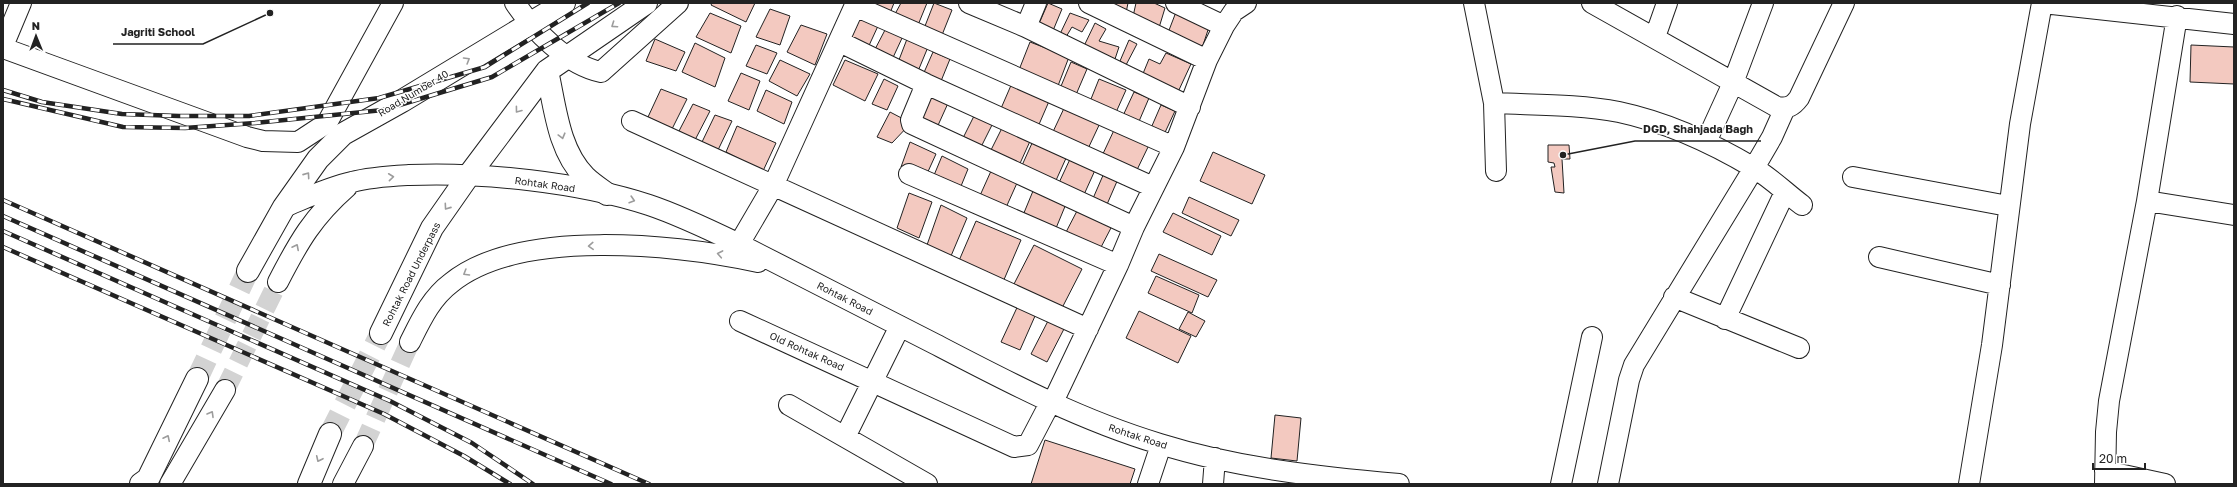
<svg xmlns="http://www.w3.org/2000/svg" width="2237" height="487" font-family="'Golos Text',sans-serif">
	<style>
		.building { fill: #f3c9c0; stroke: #222 }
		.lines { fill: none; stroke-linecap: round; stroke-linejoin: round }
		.minor-tunnel { stroke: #d3d3d3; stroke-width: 20; stroke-dasharray: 20 10; stroke-linecap: butt }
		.major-tunnel { stroke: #d3d3d3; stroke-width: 22; stroke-dasharray: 22 11; stroke-linecap: butt }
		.minor-casing { stroke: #222; stroke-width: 22 }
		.major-casing { stroke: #222; stroke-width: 24 }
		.minor { stroke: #fff; stroke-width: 20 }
		.major { stroke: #fff; stroke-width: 22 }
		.rail-casing { stroke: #222; stroke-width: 4.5 }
		.rail { stroke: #fff; stroke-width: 3; stroke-dasharray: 9; stroke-linecap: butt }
		.oneway { stroke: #9c9c9c }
		.labels { text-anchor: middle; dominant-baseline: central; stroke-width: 3; stroke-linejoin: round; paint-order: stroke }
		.street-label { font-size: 10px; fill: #222; stroke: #fff }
		.leader { fill: none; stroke: #222; stroke-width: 1.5 }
		.callout-dot { fill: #222; stroke: #fff; stroke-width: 1.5 }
		.callout-label { font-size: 11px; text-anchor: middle; font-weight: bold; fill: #222; stroke: #fff; stroke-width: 3; stroke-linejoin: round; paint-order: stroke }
	</style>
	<rect width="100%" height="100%" fill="#fff"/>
	<!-- building -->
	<path class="building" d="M712,3H755L746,22L711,5Z
		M871,3H894L890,13Z
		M901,3H927L918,25L895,14Z
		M934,3L952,10L942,35L925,26Z
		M1048,3L1062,9L1052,33L1038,26Z
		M1108,3H1128L1126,13Z
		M1136,3H1154L1165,8L1158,31L1132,21Z
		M770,9L790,16L780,45L756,37Z
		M1176,12L1209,27L1200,54L1166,38Z
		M710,13L741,26L731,53L696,37Z
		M1070,13L1089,20L1082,32L1072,27L1066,37L1060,34Z
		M860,18L878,26L866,52L849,43Z
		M1095,23L1106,29L1099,41L1119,47L1114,62L1084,46Z
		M801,25L827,34L815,65L787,52Z
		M885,30L903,36L890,64L872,55Z
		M655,39L685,52L676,71L646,61Z
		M907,39L928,47L916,76L897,65Z
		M1129,40L1137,44L1126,65L1120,61Z
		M1030,42L1069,57L1056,91L1017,75Z
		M695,43L725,58L715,87L682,72Z
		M756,45L777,53L767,74L746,66Z
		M2191,45L2234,47V84L2190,82Z
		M933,52L950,59L939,86L922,77Z
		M1166,53L1191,64L1178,92L1142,76L1149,59L1160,64Z
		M780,60L810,74L797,96L769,81Z
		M845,60L878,74L865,101L833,85Z
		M1071,62L1087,69L1075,97L1059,91Z
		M741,73L760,81L749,110L728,101Z
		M884,79L898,86L887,110L872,104Z
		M1099,79L1126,90L1113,119L1087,109Z
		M1012,83L1050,99L1037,129L999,113Z
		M661,89L687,99L672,129L648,117Z
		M766,90L792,102L784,124L757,111Z
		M926,91L949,101L935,132L912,122Z
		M1134,92L1149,98L1137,126L1121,120Z
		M693,104L710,111L695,140L679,131Z
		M1066,104L1101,121L1086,153L1051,136Z
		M1161,105L1175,111L1161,141L1148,135Z
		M890,112L911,123L892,143L877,137Z
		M976,112L994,121L978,153L960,144Z
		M715,115L732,121L718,150L702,142Z
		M737,126L776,143L763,171L726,152Z
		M1003,126L1031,139L1017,170L987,158Z
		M1115,128L1149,145L1135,174L1101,158Z
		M1033,141L1067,156L1053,187L1019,172Z
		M910,142L936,154L926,176L901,167Z
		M1548,145H1569L1570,159H1562L1564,193L1555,192L1551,167H1555L1554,163L1548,162Z
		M1213,152L1265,175L1252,204L1200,181Z
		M942,156L968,169L959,191L932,180Z
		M1071,157L1096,168L1082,199L1057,187Z
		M991,171L1017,183L1004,212L978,200Z
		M1104,173L1118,179L1105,209L1091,203Z
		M1033,191L1066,204L1054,233L1021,220Z
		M909,193L932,202L919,238L897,228Z
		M1189,197L1239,220L1231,236L1182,213Z
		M941,205L967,218L951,256L927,245Z
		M1078,209L1112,226L1098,253L1064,236Z
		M1173,213L1221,236L1212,255L1163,232Z
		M976,221L1021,240L1003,282L958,263Z
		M1034,245L1082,269L1062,308L1014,284Z
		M1159,254L1217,280L1208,297L1151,271Z
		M1156,276L1199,295L1192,313L1148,293Z
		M1021,299L1039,307L1020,350L1001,342Z
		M1139,311L1191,336L1178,363L1126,338Z
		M1188,312L1205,321L1196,337L1179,329Z
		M1049,319L1065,327L1047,362L1031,354Z
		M1275,415L1301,418L1297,461L1271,458Z
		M1045,440L1135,469L1130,484H1031Z"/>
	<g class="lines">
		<!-- minor-tunnel -->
		<path class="minor-tunnel" d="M225,390L278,282
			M363,446L410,342"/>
		<!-- major-tunnel -->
		<path class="major-tunnel" d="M197,379L248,271
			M330,434L381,333"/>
		<defs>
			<path id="minor" d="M515,3C533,30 567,65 601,72L678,3
				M969,3L1026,27L1190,107
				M1089,3L1207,60
				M1176,3L1224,26
				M1474,3L1494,103L1496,171
				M1592,3L1777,107C1788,109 1793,106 1799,98L1844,3
				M2043,3L2234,24
				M855,6L1174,147
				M1026,27L1036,3
				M1655,37L1667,3
				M840,42L926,84L1153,187
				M3,46L21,3
				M3,48L247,137L263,141L298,142L327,123L393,3
				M926,84L911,120L912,124L1134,227
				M1494,103C1535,105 1578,104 1619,112C1666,122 1712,143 1754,168C1771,178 1786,193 1802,205
				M632,121L1088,329
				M1706,142L1733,83L1763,3
				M909,174L1118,265
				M1853,177L2008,206
				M2147,201L2234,215
				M284,207C306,198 329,187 352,182C370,177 391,176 409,175C482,172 579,182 649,205C679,215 708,229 737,243C803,277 869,310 935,344C1008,382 1080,420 1160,444C1237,468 1319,477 1399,484
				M739,244L773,186L856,3
				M1879,257L2000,285
				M278,282C299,241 313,217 347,187
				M1674,297L1799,348
				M1725,319L1785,192
				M740,321L1014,447L1028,445L1050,403
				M410,342C421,320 431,298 451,283C520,227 677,245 758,262
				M1052,404L1118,265L1134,227L1174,147L1207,60L1224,26L1234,11L1246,3
				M789,405L927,484
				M845,437L900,326
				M2105,471L2165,484
				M170,484L225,390
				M343,484L363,446
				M1148,484L1161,445
				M1213,484L1215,458
				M1561,484L1592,337
				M1608,484L1629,380L1634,365L1754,168L1772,137L1785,108
				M1969,484L1992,345L2020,124L2042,3
				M2105,484L2106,432L2109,401L2147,201L2177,16"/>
			<path id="major" d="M547,71C555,106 558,150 585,177C591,183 600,189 607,194
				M248,271L284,207L318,159L343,134L402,101L564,3
				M381,333L432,228L469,175L547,71L646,3
				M141,484L148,479L197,379
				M309,484L330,434"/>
		</defs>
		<!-- minor casing -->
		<use href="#minor" class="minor-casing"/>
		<!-- major casing -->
		<use href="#major" class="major-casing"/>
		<!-- minor -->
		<use href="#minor" class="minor"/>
		<!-- major -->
		<use href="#major" class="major"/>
		<defs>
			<path id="rail" d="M3,90L42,102L122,114L179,116H249L379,98L485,67L588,3
				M3,99L123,127L185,128L255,123L383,110L492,77L619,3
				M3,200L649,484
				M3,216L611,484
				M3,231L390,401L472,443L533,484
				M3,247L384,414L464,456L510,484"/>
		</defs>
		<!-- rail casing -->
		<use href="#rail" class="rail-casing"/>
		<!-- rail -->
		<use href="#rail" class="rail"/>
	</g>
	<!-- one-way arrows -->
	<defs><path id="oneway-chevron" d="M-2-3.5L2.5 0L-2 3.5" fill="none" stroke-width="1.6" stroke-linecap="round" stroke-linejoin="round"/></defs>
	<g class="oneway">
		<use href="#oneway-chevron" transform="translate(614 25) rotate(146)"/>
		<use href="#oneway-chevron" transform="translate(467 60) rotate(-31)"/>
		<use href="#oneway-chevron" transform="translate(518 110) rotate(127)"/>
		<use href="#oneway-chevron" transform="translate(562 136) rotate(75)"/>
		<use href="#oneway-chevron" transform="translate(307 175) rotate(-55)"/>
		<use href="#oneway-chevron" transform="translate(391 177) rotate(-6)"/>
		<use href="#oneway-chevron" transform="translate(632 200) rotate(17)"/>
		<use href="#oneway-chevron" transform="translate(447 207) rotate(125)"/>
		<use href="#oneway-chevron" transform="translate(591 246) rotate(177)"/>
		<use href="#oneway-chevron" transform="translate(296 247) rotate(-63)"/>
		<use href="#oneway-chevron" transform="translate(720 254) rotate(-169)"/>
		<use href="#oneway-chevron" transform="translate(466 273) rotate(149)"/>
		<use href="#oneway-chevron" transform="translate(211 414) rotate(-60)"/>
		<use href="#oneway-chevron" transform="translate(167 438) rotate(-64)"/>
		<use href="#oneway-chevron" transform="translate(319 459) rotate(115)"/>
	</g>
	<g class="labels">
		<!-- street labels -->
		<g class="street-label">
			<text transform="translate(413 93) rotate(-31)">Road Number 40</text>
			<text transform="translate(545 184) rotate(8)">Rohtak Road</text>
			<text transform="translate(411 274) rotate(-63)">Rohtak Road Underpass</text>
			<text transform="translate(845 298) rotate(27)">Rohtak Road</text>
			<text transform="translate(807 351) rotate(24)">Old Rohtak Road</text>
			<text transform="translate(1138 436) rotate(18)">Rohtak Road</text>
		</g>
	</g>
	<!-- callouts -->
	<path class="leader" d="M270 13L203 44H113M1563 155L1635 141H1761"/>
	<g class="callout-dot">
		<circle cx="270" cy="13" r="4"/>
		<circle cx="1563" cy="155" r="4"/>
	</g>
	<g class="callout-label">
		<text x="158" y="36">Jagriti School</text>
		<text x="1698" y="133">DGD, Shahjada Bagh</text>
	</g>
	<!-- border -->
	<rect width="2237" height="487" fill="none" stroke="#222222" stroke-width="8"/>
	<!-- north arrow -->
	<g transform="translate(36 36) rotate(359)" stroke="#ffffff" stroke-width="3" paint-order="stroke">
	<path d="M0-3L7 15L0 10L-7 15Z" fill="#222222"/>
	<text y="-6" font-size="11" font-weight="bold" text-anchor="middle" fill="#222222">N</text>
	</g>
	<!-- scale -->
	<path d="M2093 463v6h52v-6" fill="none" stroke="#222222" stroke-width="2"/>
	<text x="2099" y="463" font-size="12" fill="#222222" stroke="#ffffff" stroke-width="3" paint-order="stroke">20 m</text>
</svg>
